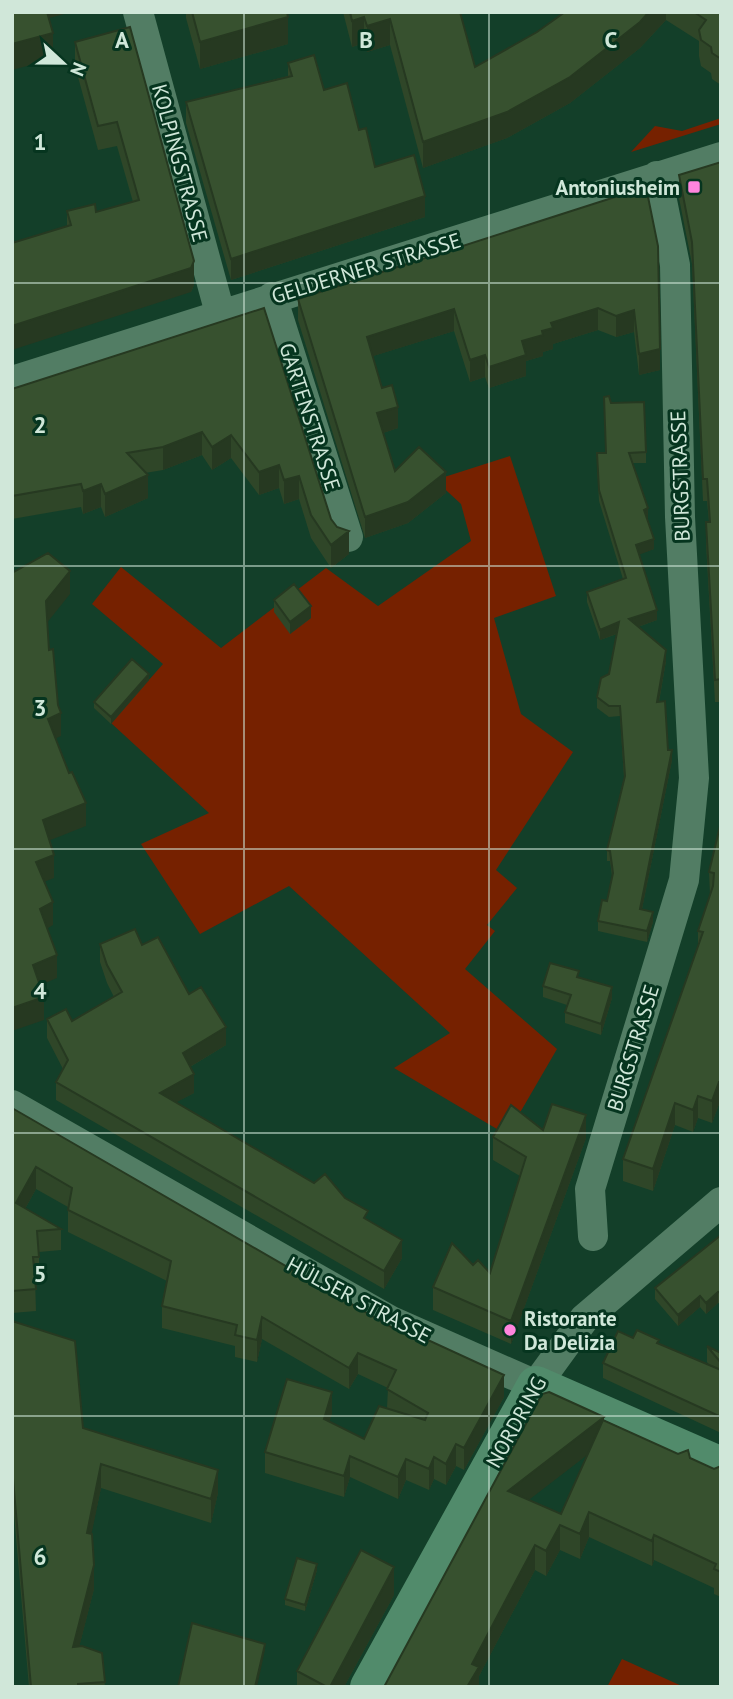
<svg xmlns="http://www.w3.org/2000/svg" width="733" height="1699" font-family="'PT Sans',sans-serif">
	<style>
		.green { fill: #762100 }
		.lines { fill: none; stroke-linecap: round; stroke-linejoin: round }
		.minor { stroke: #527d64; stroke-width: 30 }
		.major { stroke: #518b6b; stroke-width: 38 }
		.wall { fill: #2f4628; fill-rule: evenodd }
		.shaded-wall { fill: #263921 }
		.building { fill: #37512f; stroke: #263921; stroke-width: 2 }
		.grid { fill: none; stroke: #d0e7d9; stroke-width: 2; stroke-opacity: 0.55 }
		.poi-dot { fill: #ff85de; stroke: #06351f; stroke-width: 2.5 }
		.labels { text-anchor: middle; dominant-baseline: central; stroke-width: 6; stroke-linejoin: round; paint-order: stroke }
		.street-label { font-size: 21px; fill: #d0e7d9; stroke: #06351f }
		.poi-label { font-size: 21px; font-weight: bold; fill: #d0e7d9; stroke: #06351f; text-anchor: end }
		.grid-label { font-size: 23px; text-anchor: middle; font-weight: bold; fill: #d0e7d9; stroke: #06351f; stroke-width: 6; stroke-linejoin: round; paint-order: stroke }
	</style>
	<rect width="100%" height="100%" fill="#133f29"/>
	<!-- green -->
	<path class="green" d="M721,118V124L631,152L655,126L682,131Z
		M510,456L556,596L494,618L521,714L573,752L496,870L517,888L487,925L495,931L465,969L557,1049L507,1135L394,1068L450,1033L289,886L200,934L141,844L209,813L111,723L163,664L92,604L121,567L221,648L326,568L378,606L471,541L461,504L435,480Z
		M622,1659L684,1687H607Z"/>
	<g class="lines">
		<!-- minor -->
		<path class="minor" d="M138,12L220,313
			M272,297L348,537
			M12,381L721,157
			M12,1105L391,1321L536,1385L584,1319L721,1202
			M593,1236L590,1189L684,880L694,778L680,517L675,265L657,176"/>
		<!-- major -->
		<path class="major" d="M369,1687L536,1385L721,1466"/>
	</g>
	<!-- wall -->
	<path class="wall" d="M186,12H287L288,44L200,69L186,18Z
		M343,12H460L475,67L537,32L565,12H721V85L712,79L711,73L701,66L699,56V41L666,20L640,48L570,103L507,138L423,168L390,45L367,52L364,43L352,47Z
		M130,27L194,285L191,292L67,226V211L96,212L133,202L117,146L98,150L75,66V42Z
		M288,63L324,90L359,130L375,167L425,217L231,280L186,123V102L288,76Z
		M721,162V702H715L706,544V522H709L707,501H703L692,264L679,198V175Z
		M646,187L660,370L639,375L634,332L616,337L598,330L553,344V349L543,352V356L526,361V376L489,388L485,377L470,382L454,331L373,356L382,388L398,428L383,433L395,471L446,493L408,523L365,538L298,320V299Z
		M264,308L331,519L349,554L331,568L311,538L299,499L284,504L279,488L259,495L231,458L212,470L202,455L163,470L145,473L148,498L105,517L101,507L83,514L81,507L12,519V389Z
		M611,403L646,452V463H632L648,519H647L654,549L639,554L657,620L638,627L666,661L659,702L668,750L672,760L642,909L653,922L647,942L598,931V921L607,901L612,876L610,861H607V850L624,778L620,716L609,717L597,708V697L609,674L617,634L600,640L587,602V592L623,579L599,501L597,463L605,453Z
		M274,600L311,618L290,634L274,612Z
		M149,680L111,724L94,708V702Z
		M721,725V760L719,759V737Z
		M721,822V1105L719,1104L712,1123L698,1118L693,1132L675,1125L653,1191L623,1181V1159L698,946V931L710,895L709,872Z
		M100,944L142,945L189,994L226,1045L190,1067L194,1093L176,1102L314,1183L345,1198L402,1258L384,1289L56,1100V1082L63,1069L47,1038V1019L72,1021L114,997L107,983L100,962Z
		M579,977L612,998L601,1035L565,1023V1012L567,1005L543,997V986Z
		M12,1108L504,1397L464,1470L456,1466L446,1485L434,1479L429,1490L406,1480L398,1499L350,1477L344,1497L265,1473V1452L332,1413L329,1422L364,1439L387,1408L388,1388L358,1374L349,1389L262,1339L257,1362L235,1357V1346L162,1328V1306L167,1281L68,1232V1207L36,1189L25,1209L61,1229V1250L39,1252V1278L35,1279L36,1311L12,1313Z
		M543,1130L586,1138L511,1344L433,1310V1287L473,1265L490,1273L520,1176L493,1160V1137Z
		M721,1235V1304L718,1303L706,1314L700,1307L678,1326L655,1299V1288Z
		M12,1321L83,1428L218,1493L211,1523L101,1488L91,1534L94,1589L79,1647L102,1653L105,1687H29L12,1491Z
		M659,1344L710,1366L707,1362V1346L721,1353V1433L603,1378V1363Z
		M542,1394L604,1420L678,1454L690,1458L714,1469L721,1466V1597L714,1594V1588L654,1560L652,1566L589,1537L580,1559L560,1550L546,1576L535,1570L479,1676V1687H384ZM588,1454L561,1514L528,1500Z
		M317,1570L305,1611L285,1605V1599Z
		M394,1595L344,1687H297V1671Z"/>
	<!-- shaded-wall -->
	<path class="shaded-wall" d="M42,12H72L42,20Z
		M649,12H666V20L640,48L570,103L507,138L423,168V142Z
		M288,17V44L200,69V42Z
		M364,17V43L352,47V21Z
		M390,19V45L367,52V26Z
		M53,33V59L12,70V44Z
		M425,196V217L231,280V259Z
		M194,261V285L191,292L12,350V326Z
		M598,308V330L553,344V349L543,352V356L526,361V376L489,388V367L522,341L542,331L551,323Z
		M454,309V331L367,358V337Z
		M634,310V332L616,337V316Z
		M660,349V370L639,375V354Z
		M485,355V377L470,382V360Z
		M398,407V428L377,435V413Z
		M202,432V455L163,470V447Z
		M231,435V458L212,470V447Z
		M279,465V488L259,495V472Z
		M446,472V493L408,523L365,538V517Z
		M148,475V498L105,517V494Z
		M299,476V499L284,504V480Z
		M101,484V507L83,514V491Z
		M648,508V519L644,521V510Z
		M349,531V554L331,568V545Z
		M654,539V549L636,556V545Z
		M70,571V594L46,624V601Z
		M311,606V618L290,634V622Z
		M657,610V620L629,630V619Z
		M619,622V633L600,640V630Z
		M666,650V661L657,712V702Z
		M149,674V680L111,724V717Z
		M61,713V736L48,742V719Z
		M672,750V760L640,919V909Z
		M86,803V826L43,843V820Z
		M54,855V878L36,885V862Z
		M53,902V925L40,933V909Z
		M653,912V922L647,942V931Z
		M57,955V978L33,988V965Z
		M612,987V998L601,1035V1024Z
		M44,997V1020L12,1031V1008Z
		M226,1027V1045L183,1071V1053Z
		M194,1074V1093L160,1111V1093Z
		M719,1082V1104L712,1123V1101Z
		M698,1096V1118L693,1132V1110Z
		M675,1103V1125L653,1191V1169Z
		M586,1115V1138L511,1344V1321Z
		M36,1167V1189L16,1225V1203Z
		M402,1240V1258L384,1289V1271Z
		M718,1292V1303L706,1314V1303Z
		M700,1296V1307L678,1326V1315Z
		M262,1317V1339L257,1362V1340Z
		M358,1353V1374L349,1389V1368Z
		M504,1375V1397L464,1470V1448Z
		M332,1392V1413L324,1441V1419Z
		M604,1417V1442L508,1516V1491Z
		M456,1444V1466L446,1485V1464Z
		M350,1456V1477L344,1497V1476Z
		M434,1457V1479L429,1490V1469Z
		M406,1459V1480L398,1499V1477Z
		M101,1464V1488L87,1556V1533Z
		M218,1470V1493L211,1523V1499Z
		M589,1512V1537L580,1559V1534Z
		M560,1525V1550L546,1576V1551Z
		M654,1535V1560L652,1566V1541Z
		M535,1545V1570L479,1676V1687H467L472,1664Z
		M317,1564V1570L305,1611V1605Z
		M94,1565V1589L73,1671V1647Z
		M394,1567V1595L344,1687H330Z
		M265,1644V1650L257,1687H255Z"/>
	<!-- building -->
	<path class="building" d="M12,12H47L53,33L12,44Z
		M192,12H287L288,17L200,42Z
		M350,12H460L475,67L537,32L565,12H649L640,22L570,77L507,112L423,142L390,19L367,26L364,17L352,21Z
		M694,12H721V59L712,53L711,47L701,40L699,30L706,20Z
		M130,27L194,261L191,268L12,326V243L71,225L67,211L95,204L96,212L139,200L117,122L98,126L75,42Z
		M314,55L324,90L347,83L359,130L366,128L375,167L414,155L425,196L231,259L186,102L292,76L288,63Z
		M721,162V679L715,680L706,522H710L707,479H703L692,242L679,175Z
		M646,187L658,246L660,349L639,354L634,310L616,316L598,308L551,323L553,328L542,331L543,335L522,341L526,355L489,367L485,355L470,360L454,309L367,337L382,388L392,385L398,407L377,413L395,471L419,447L446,472L408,502L365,517L298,299Z
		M264,308L331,519L337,527L349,531L331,545L311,515L299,476L284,480L279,465L259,472L231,435L212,447L202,432L163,447L127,453L148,475L105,494L101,484L83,491L81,484L12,496V389Z
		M609,396L611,403L644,402L646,452L629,453L648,508L644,510L654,539L636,545L657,610L629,619L666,650L657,702L665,701L668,750H672L640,909L653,912L647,931L598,921L602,900L607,901L613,873L610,851L607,850L625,776L620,706H609L597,697L601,678L609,674L619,622L600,630L587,592L626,578L599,490L597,453H606L604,397Z
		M48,553L70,571L46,601L49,650L53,649L58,705L61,713L48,719L69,773L72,772L86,803L43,820L54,855L36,862L53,902L40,909L57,955L33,965L44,997L12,1008V573Z
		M294,584L311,606L290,622L274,600Z
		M132,659L149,674L111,717L94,702Z
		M721,822V1082H719L712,1101L698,1096L693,1110L675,1103L653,1169L623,1159L703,932L698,931L713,886L714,873L709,872Z
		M135,929L142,945L158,937L189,994L201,987L226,1027L183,1053L194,1074L160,1093L314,1183L325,1174L345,1198L368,1211L364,1218L402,1240L384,1271L56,1082L68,1060L47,1019L66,1009L72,1021L122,992L107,965L100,944Z
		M550,963L579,971L577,977L612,987L601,1024L565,1012L571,995L543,986Z
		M552,1104L586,1115L511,1321L433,1287L452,1243L473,1265L478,1260L490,1273L526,1157L493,1137L511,1105L543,1130Z
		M12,1108L400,1332L402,1328L504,1375L464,1448L456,1444L446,1464L434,1457L429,1469L406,1459L398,1477L350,1456L344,1476L265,1452L287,1379L332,1392L324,1419L364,1439L379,1406L425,1420L428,1413L387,1389L396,1370L358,1353L349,1368L262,1317L257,1340L235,1335L237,1325L162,1306L171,1261L68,1210L72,1188L36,1167L16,1203L61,1229L37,1231L39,1257H33L36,1289L12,1291Z
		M721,1235V1293L718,1292L706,1303L700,1296L678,1315L655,1288Z
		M12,1321L75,1341L83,1428L218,1470L211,1499L101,1464L87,1533L92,1534L94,1565L73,1647L82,1646L102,1653L105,1682L78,1684V1687H31L12,1467Z
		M637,1330L659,1340L657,1343L721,1370V1417L603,1363L618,1331L633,1338Z
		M707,1346L721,1353V1363Z
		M549,1392L604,1417L508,1491L561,1514L603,1420L678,1454L688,1450L690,1458L714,1469L721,1466V1572L714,1569L716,1564L654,1535L652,1541L589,1512L580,1534L560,1525L546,1551L535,1545L472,1664L479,1667L467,1687H384L542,1394Z
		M361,1550L394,1567L330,1687H327L297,1671Z
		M297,1558L317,1564L305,1605L285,1599Z
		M192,1623L265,1644L255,1687H178Z"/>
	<!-- grid -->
	<path class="grid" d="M244,12V1687M489,12V1687M12,283H721M12,566H721M12,849H721M12,1133H721M12,1416H721"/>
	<!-- markers -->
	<g class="poi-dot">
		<rect x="687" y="180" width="14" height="14" rx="3.5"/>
		<circle cx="510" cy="1330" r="7"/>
	</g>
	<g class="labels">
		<!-- street labels -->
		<g class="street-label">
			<text transform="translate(180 163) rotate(75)">KOLPINGSTRASSE</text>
			<text transform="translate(366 268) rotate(-17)">GELDERNER STRASSE</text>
			<text transform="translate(310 417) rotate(72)">GARTENSTRASSE</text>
			<text transform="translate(680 476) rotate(-92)">BURGSTRASSE</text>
			<text transform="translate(633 1048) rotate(-73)">BURGSTRASSE</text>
			<text transform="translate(359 1300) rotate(28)">HÜLSER STRASSE</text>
			<text transform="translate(516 1422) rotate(-61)">NORDRING</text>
		</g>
		<!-- poi labels -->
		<g class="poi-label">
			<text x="680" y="187">Antoniusheim</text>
			<text x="524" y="1318" text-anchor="start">Ristorante<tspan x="524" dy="24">Da Delizia</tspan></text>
		</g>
	</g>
	<g class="grid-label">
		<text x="122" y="48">A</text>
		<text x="366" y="48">B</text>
		<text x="611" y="48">C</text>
		<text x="40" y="150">1</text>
		<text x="40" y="433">2</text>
		<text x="40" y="716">3</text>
		<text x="40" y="999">4</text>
		<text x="40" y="1282">5</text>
		<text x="40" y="1565">6</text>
	</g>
	<!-- border -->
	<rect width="733" height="1699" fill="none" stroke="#d0e7d9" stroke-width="28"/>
	<!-- north arrow -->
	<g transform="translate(63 63) rotate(112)" stroke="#06351f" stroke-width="5" paint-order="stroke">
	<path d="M0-5L12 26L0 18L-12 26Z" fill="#d0e7d9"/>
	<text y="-10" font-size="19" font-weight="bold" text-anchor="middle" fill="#d0e7d9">N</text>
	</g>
</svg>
